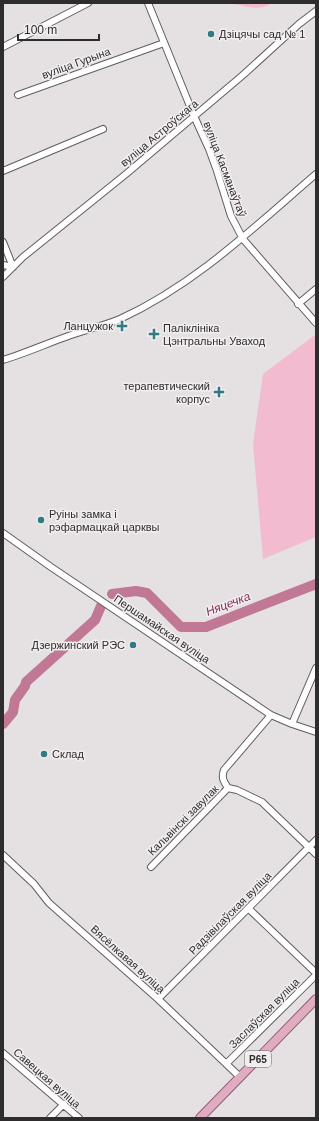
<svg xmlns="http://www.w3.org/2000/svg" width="319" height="1121" font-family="Helvetica,sans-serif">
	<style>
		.green { fill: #f3bbcf }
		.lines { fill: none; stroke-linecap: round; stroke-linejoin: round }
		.river { stroke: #c07895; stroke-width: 10 }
		.minor-casing { stroke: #605d5e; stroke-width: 8 }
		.major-casing { stroke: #955b72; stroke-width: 10 }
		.minor { stroke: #fff; stroke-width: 6 }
		.major { stroke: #e0acc1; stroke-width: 8 }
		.poi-dot { fill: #327a82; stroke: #f2eef0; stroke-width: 1.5 }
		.labels { text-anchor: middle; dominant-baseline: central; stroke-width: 3; stroke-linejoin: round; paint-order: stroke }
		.shield { fill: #f2eef0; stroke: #696768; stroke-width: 1 }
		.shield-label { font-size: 10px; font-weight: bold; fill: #2e2d2d }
		.poi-label { font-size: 11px; fill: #2e2d2d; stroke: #f2eef0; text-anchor: start }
		.street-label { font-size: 11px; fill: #2e2d2d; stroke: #f2eef0 }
		.water-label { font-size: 12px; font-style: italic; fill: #883058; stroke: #f2eef0 }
	</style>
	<rect width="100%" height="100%" fill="#e5e1e2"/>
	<!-- green -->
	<path class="green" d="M230,3H272C258,12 245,6 230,3Z
		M315,335L316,537L263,559L253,444L263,374Z"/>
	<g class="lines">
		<!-- river -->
		<path class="river" d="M112,594L136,591L147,593L181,627H206L316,584
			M3,724L13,712L15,700L25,686L26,682L95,620L101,606"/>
		<defs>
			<path id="minor" d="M148,3L194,116L209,149L217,171L231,216L243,239L316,323
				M3,47L88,3
				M18,95L164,43
				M3,171L103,129
				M3,242L13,267
				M3,265L13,267
				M3,277L23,257L126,174L243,75L299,24L316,11
				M298,304L316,289
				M3,360C26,353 48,343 71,335C87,329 104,326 120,319C196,284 253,228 316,174
				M3,533L51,567L271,715L292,724L316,732
				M292,724L316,668
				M228,788L237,790L262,802L316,854
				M228,788C224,782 221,778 224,770L271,715
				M3,855L34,884L49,903L158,999L240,1077
				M151,867L228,788
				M249,909L316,973
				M158,999L316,840
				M3,1053L79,1118
				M226,1064L316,975
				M50,1118L64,1104"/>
			<path id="major" d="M200,1118L316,999"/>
		</defs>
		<!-- minor casing -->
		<use href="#minor" class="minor-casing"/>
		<!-- major casing -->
		<use href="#major" class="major-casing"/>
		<!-- minor -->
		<use href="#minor" class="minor"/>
		<!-- major -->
		<use href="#major" class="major"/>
	</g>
	<!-- markers -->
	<g class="poi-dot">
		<circle cx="211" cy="34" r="4"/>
		<path d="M120 320h4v4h4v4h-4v4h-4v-4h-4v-4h4z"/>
		<path d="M152 328h4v4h4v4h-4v4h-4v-4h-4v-4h4z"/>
		<path d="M217 386h4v4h4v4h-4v4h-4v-4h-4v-4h4z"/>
		<circle cx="41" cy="520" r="4"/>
		<circle cx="133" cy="645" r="4"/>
		<circle cx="44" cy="754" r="4"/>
	</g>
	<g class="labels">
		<!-- shield labels -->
		<rect class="shield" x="245" y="1051" width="26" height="16" rx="3"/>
		<g class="shield-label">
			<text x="258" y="1059">Р65</text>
		</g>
		<!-- poi labels -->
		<g class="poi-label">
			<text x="219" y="34">Дзіцячы сад № 1</text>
			<text x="113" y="326" text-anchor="end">Ланцужок</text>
			<text x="163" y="328">Паліклініка<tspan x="163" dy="13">Цэнтральны Уваход</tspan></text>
			<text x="210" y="386" text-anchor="end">терапевтический<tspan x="210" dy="13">корпус</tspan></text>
			<text x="49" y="514">Руіны замка і<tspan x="49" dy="13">рэфармацкай царквы</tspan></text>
			<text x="125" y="645" text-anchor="end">Дзержинский РЭС</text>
			<text x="52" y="754">Склад</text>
		</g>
		<!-- street labels -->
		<g class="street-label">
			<text transform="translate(76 63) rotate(-20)">вуліца Гурына</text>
			<text transform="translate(159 133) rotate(-40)">вуліца Астроўскага</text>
			<text transform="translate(225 169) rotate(69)">вуліца Касманаўтаў</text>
			<text transform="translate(162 629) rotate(34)">Першамайская вуліца</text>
			<text transform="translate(183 820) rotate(-45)">Кальвінскі завулак</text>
			<text transform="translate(230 913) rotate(-45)">Радзівілаўская вуліца</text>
			<text transform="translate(128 959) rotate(42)">Вясёлкавая вуліца</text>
			<text transform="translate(264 1013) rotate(-45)">Заслаўская вуліца</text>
			<text transform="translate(47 1078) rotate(41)">Савецкая вуліца</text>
		</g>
		<!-- water labels -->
		<g class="water-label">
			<text transform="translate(228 604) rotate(-21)">Няцечка</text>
		</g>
	</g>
	<!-- border -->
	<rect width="319" height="1121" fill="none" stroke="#2e2d2d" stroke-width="8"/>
	<!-- scale -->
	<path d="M18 34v6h81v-6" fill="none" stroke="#2e2d2d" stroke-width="2"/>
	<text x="24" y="34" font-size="12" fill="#2e2d2d" stroke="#f2eef0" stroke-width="3" paint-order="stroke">100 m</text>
</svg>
